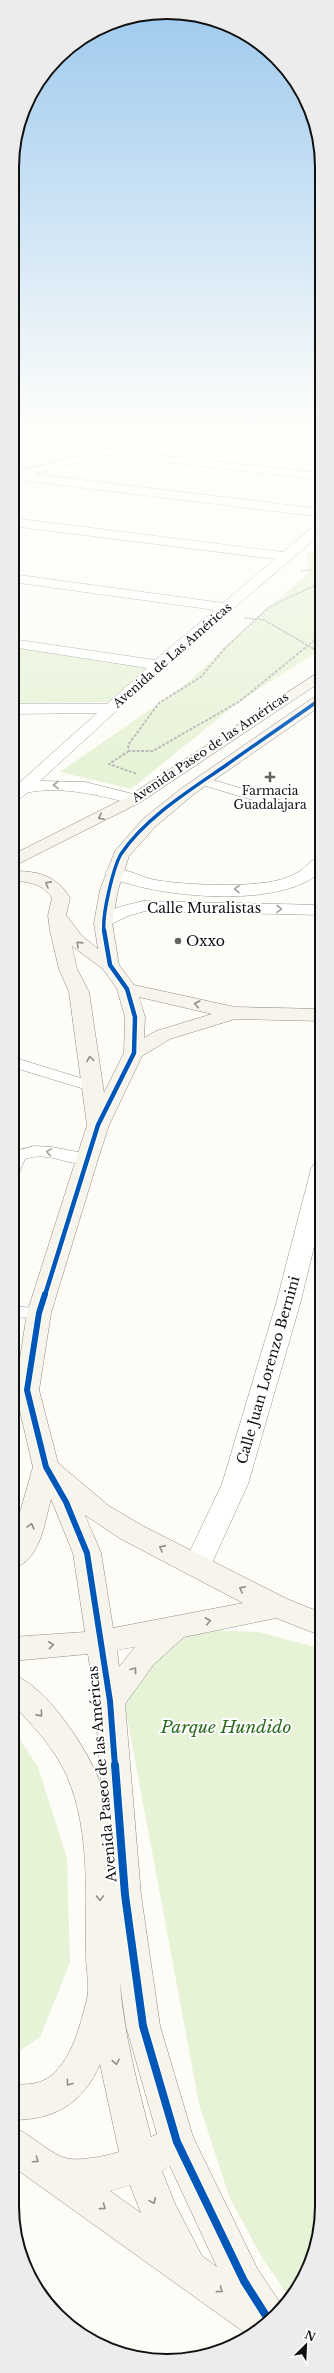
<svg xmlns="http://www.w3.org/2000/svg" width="334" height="2373" font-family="'Libre Baskerville',serif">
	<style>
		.green { fill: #e7f3d7 }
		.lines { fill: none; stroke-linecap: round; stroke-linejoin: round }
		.lane-casing { stroke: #979795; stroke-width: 1 }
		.street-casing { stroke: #979795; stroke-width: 1 }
		.secondary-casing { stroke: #8e8d8b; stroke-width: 1 }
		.path-far1 { stroke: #b9b9b8; stroke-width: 1.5; stroke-dasharray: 2.5 1; stroke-linecap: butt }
		.path { stroke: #b9b9b8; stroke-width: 2; stroke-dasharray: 3 1.5; stroke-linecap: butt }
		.lane { fill: #fffffe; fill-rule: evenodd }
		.street { fill: #fffffe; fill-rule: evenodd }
		.secondary { fill: #f6f4eb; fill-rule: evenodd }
		.cycleway-far3-casing { stroke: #fff; stroke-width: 5.5 }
		.cycleway-far2-casing { stroke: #fff; stroke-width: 7 }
		.cycleway-far1-casing { stroke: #fff; stroke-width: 8 }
		.cycleway-casing { stroke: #fff; stroke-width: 10 }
		.cycleway-far3 { stroke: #0057b8; stroke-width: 3.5 }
		.cycleway-far2 { stroke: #0057b8; stroke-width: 4.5 }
		.cycleway-far1 { stroke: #0057b8; stroke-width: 6 }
		.cycleway { stroke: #0057b8; stroke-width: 8 }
		.oneway { stroke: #a0a09f }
		.oneway2 { stroke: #8f8e89 }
		.poi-dot { fill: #646362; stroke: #fff; stroke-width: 1.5 }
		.labels { text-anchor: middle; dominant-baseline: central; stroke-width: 4; stroke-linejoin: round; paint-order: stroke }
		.far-street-label { font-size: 12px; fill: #111; stroke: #fff }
		.far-poi-label { font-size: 12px; fill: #111; stroke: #fff }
		.street-label { font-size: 14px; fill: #111; stroke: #fff }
		.poi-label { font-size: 14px; fill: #111; stroke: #fff; text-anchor: start }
		.near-park-label { font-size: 17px; font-style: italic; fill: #2f6b1f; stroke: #fff }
		.rim { fill: none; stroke: #111; stroke-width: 2 }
	</style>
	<rect width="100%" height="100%" fill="#fdfcf7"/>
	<!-- green -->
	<path class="green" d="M322,552V649L240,701L131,789L60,772L181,688L309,572L306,553Z
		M12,647L149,669L116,702L12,703Z
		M208,1630L259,1632L322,1649V2216L306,2274L289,2297L261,2256L229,2196L199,2104L125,1706L145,1665L173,1642Z
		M12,1728L38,1767L67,1858L70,1963L40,2037L17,2053L12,2051Z"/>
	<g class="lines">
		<defs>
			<path id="lane" d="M203,777L280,800L282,803L276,807L199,784L197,781Z
				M12,1057L97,1083L99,1086L97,1089L91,1091L12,1067Z
				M34,1146L52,1147L93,1155L95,1159L93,1163C71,1168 48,1150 25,1159L18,1175L12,1176V1152Z
				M12,1306L46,1309L48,1313L46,1317L12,1318Z"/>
			<path id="street" d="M31,430H49L48,432L12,440V434Z
				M177,430H200L293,440L299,443L293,446L184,434L122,451L322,473V480L105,455L33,474L322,509V517L12,479V472L22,473L23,470Z
				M12,518L283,552L318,522L322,521L321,534L163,668L40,781L85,782L141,796L143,799L141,802L135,804C100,796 66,786 30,792C24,793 20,801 12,803L13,785L19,783L97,713L12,714V704H107L147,668L12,647V639L155,660L215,610L12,582V574L223,603L275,559L12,526Z
				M322,856V871C283,907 181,898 133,885C124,882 110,880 105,873L108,869C123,866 140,877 155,880C180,884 206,885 231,885C253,884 277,884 297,873C306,868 311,858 322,856Z
				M144,901L322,905V915L145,911L128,916L103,928L97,927L94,923C104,908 128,905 144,901Z
				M322,1162V1215L300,1304L248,1484L207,1574L197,1577L187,1574L183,1566L222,1484L276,1304L311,1169L314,1164Z"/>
			<path id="secondary" d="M322,670V681L141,802L12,867V855L129,796Z
				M322,694V705L194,794L155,827L129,856L118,890L112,923L119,965L134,985L235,1007L322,1009V1021L235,1019L170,1039L142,1056L109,1125L98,1159L51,1313L39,1390L58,1463L109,1506L141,1525L287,1599L322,1613V1636L276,1618L184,1637L154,1664L125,1704L141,1895L160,2026L193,2137L257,2268L282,2306L269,2322L248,2335L12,2166V2126C30,2134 44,2149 62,2157C74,2163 106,2156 119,2152L100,2064C83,2104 54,2120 12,2120V2084C27,2085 40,2085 52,2075C74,2055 80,2025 87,1999C90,1987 86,1969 86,1956C85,1897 91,1832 67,1776C55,1749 33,1725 12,1704V1674C47,1686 89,1751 101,1785L95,1701L88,1654L12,1661V1637L85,1632L73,1553L51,1499C44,1524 41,1560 12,1569V1540L33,1467L15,1390L27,1313L87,1125L69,992L59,969L50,931L48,915L52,898C44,884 27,881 12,881V871C38,871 56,875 70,898L66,915L82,936L98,949L94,923L100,890L115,851L143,819L182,788L317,695ZM72,946L103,969L117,989L125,1017L124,1053L104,1093L89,992L77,969ZM139,997L212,1014L156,1031L144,1038L145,1017ZM85,1515L121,1539L243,1603L113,1628L101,1553ZM135,1647L134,1648L119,1667L117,1650ZM120,1983L126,2026L157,2134L151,2137C139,2090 123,2031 120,1983ZM170,2166L217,2267L202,2256L175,2204L162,2171ZM130,2185L141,2213L110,2191Z"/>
		</defs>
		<!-- lane casing -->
		<use href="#lane" class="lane-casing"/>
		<!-- street casing -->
		<use href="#street" class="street-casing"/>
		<!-- secondary casing -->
		<use href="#secondary" class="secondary-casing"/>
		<!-- path-far1 -->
		<path class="path-far1" d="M300,571L322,569
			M245,618L264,620L314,649
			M224,649L269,607L322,582
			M304,649L322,634"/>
		<!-- path -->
		<path class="path" d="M225,648L201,677L159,703L128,745L129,751H153L240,701L305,648
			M312,648L322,654
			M129,751L109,764L137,774"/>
		<!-- lane -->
		<use href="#lane" class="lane"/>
		<!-- street -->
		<use href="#street" class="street"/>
		<!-- secondary -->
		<use href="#secondary" class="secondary"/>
		<defs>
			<path id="cycleway-far3" d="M104,931C102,915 113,868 121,854C145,818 190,790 225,766C257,743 290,721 322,698"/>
			<path id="cycleway-far2" d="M45,1295L98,1125L134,1053L135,1017L127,989L110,965L104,930"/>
			<path id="cycleway-far1" d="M45,1294L39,1313L27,1390L46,1467L66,1502L87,1553L110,1701L115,1766"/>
			<path id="cycleway" d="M115,1765L125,1895L143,2026L177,2142L244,2281L270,2322"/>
		</defs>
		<!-- cycleway-far3 casing -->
		<use href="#cycleway-far3" class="cycleway-far3-casing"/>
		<!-- cycleway-far2 casing -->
		<use href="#cycleway-far2" class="cycleway-far2-casing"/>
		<!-- cycleway-far1 casing -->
		<use href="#cycleway-far1" class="cycleway-far1-casing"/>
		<!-- cycleway casing -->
		<use href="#cycleway" class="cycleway-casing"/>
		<!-- cycleway-far3 -->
		<use href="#cycleway-far3" class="cycleway-far3"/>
		<!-- cycleway-far2 -->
		<use href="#cycleway-far2" class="cycleway-far2"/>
		<!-- cycleway-far1 -->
		<use href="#cycleway-far1" class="cycleway-far1"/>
		<!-- cycleway -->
		<use href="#cycleway" class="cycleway"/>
	</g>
	<!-- one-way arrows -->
	<defs><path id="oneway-chevron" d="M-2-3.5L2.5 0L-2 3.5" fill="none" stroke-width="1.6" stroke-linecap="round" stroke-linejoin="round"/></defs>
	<g class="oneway">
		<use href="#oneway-chevron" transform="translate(56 785) rotate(179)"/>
		<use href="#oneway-chevron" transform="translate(237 889) rotate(-179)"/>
		<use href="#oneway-chevron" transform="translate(279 909) rotate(2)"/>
		<use href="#oneway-chevron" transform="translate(49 1152) rotate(-170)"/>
	</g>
	<g class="oneway2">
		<use href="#oneway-chevron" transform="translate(101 817) rotate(153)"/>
		<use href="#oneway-chevron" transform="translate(48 884) rotate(-151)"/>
		<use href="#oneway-chevron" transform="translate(79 944) rotate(-136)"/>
		<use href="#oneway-chevron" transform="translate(197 1004) rotate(-167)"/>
		<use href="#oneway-chevron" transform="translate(90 1059) rotate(-99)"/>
		<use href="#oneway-chevron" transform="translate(31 1526) rotate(-74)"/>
		<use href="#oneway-chevron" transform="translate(162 1548) rotate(-152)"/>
		<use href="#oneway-chevron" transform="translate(242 1589) rotate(-153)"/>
		<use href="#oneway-chevron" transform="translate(208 1621) rotate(-11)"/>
		<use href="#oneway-chevron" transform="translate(51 1645) rotate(-6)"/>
		<use href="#oneway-chevron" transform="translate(134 1670) rotate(-53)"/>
		<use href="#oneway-chevron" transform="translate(40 1714) rotate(48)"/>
		<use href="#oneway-chevron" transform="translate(100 1898) rotate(88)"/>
		<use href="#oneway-chevron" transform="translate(116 2062) rotate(79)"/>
		<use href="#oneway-chevron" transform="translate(69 2083) rotate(126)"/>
		<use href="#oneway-chevron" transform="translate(36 2160) rotate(34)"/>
		<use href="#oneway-chevron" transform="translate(153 2201) rotate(66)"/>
		<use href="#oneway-chevron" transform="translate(103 2207) rotate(36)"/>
		<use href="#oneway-chevron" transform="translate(220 2290) rotate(36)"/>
	</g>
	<!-- sky -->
	<linearGradient id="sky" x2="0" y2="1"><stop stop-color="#9dc9ee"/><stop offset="0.56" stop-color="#fefefb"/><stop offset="1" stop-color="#fefefb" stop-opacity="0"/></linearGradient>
	<rect width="334" height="762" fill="url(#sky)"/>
	<!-- markers -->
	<g class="poi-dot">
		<path d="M268 771h4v4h4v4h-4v4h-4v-4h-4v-4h4z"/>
		<circle cx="178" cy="941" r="4"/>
	</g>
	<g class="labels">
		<!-- far-street labels -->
		<g class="far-street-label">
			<text transform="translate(172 655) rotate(-41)">Avenida de Las Américas</text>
			<text transform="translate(210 747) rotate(-34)">Avenida Paseo de las Américas</text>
		</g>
		<!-- far-poi labels -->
		<g class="far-poi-label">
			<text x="270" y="790">Farmacia<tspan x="270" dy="14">Guadalajara</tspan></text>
		</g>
		<!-- street labels -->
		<g class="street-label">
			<text x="204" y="908">Calle Muralistas</text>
			<text transform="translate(268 1370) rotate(-74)">Calle Juan Lorenzo Bernini</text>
			<text transform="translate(102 1774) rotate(-95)">Avenida Paseo de las Américas</text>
		</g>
		<!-- poi labels -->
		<g class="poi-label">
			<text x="186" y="941">Oxxo</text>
		</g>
		<!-- near-park labels -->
		<g class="near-park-label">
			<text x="226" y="1727">Parque Hundido</text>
		</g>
	</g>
	<!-- crop -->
	<path d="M0 0H334V2373H0ZM167 19H167A148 148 0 0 1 315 167V2206A148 148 0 0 1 167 2354H167A148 148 0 0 1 19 2206V167A148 148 0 0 1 167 19Z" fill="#ececec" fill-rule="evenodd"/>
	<path class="rim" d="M167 19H167A148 148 0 0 1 315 167V2206A148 148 0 0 1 167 2354H167A148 148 0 0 1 19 2206V167A148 148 0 0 1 167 19Z"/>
	<!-- north arrow -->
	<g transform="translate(306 2345) rotate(24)" stroke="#ffffff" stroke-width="3" paint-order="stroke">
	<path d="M0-3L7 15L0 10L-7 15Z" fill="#111111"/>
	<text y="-6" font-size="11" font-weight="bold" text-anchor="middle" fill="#111111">N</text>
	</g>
</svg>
